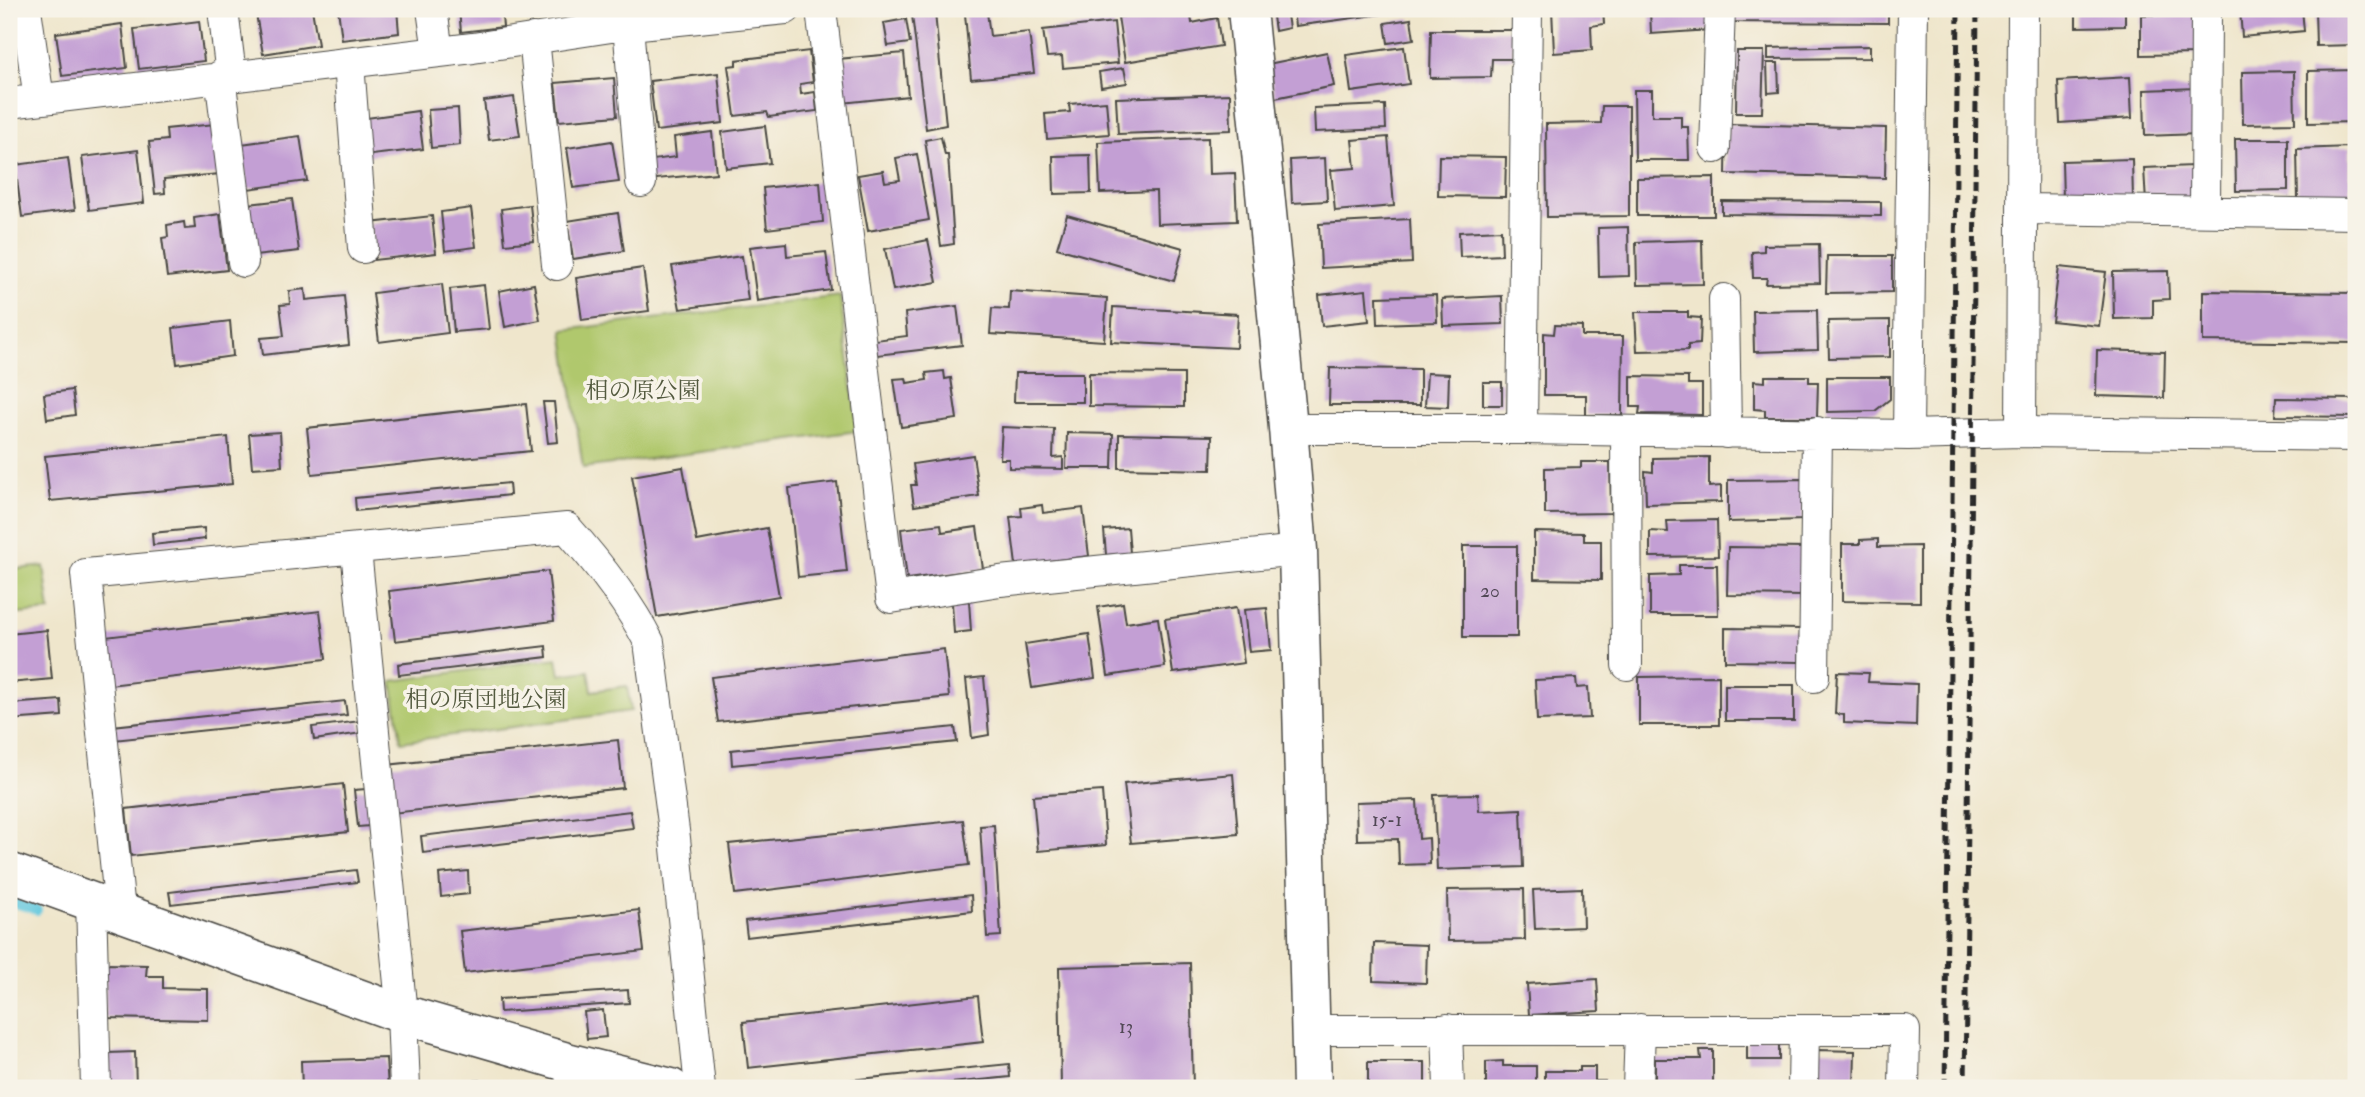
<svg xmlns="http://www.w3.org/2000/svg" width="2365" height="1097" font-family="'IM FELL Double Pica','Noto Serif JP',serif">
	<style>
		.green { fill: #b0c86d; stroke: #6e7a4c; stroke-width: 2 }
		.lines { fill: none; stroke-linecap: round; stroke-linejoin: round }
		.stream { stroke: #61c8de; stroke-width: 10 }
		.building { fill: #c39fd4 }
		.minor-casing { stroke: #484743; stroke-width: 32 }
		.tertiary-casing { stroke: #484743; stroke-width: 41 }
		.minor { stroke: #fff; stroke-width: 30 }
		.tertiary { stroke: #fff; stroke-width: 38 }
		.rail { stroke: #2b2b2b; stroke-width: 5; stroke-dasharray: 10 5; stroke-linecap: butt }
		.labels { text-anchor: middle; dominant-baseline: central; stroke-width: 7; stroke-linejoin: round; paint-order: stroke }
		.number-label { font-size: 19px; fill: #514855 }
		.park-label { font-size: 23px; fill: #535a3f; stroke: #f7f3e8 }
	</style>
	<rect width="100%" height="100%" fill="#f7f3e8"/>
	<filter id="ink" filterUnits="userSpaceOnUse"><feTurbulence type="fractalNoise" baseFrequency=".0143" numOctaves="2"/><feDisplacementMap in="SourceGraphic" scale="14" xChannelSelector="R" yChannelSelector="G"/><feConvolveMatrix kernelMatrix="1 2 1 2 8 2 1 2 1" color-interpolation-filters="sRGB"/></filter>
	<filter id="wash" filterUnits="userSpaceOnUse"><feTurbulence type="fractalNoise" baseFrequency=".00686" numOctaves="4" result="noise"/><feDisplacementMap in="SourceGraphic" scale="28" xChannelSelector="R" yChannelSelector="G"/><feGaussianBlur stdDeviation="1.57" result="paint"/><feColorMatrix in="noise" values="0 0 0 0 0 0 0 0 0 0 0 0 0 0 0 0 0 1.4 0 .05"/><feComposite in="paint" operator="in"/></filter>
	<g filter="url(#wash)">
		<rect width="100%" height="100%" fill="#efe6cc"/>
		<!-- green -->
		<path class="green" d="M840,296L858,431L583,468L563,330Z
			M44,566L50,611L9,615V570Z
			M557,658L560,675L589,671L592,691L627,686L631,711L401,742L392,681Z"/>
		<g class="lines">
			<!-- stream -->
			<path class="stream" d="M9,901L37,910"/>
		</g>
		<g id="blocks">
			<!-- building -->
			<path class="building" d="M290,9H312L318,45L263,54L256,14Z
				M338,9H397L399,33L342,40Z
				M459,9H517L518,15L502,16L503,27L461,32Z
				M1171,9H1190L1192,23L1217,18L1221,46L1125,62L1118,17Z
				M1272,9H1286L1289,28L1275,31Z
				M1293,9H1396L1397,12L1295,26Z
				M1552,9H1603L1604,24L1591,26L1592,50L1554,53Z
				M1650,9H1709L1710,30L1651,34Z
				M1727,9H1888V23L1727,22Z
				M2076,9H2125V26L2076,27Z
				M2240,9H2302L2304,31L2242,37Z
				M2315,9H2356V45L2316,46Z
				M987,12L990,36L1029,32L1034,73L971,79L965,14Z
				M935,13L946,125L926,129L912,15Z
				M2196,14V54L2141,55V15Z
				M906,19L910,43L888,46L884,23Z
				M1411,19L1414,39L1388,43L1385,23Z
				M199,21L204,61L139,69L134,29Z
				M1114,22L1118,63L1063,68L1062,56L1047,57L1043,30Z
				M122,24L127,68L62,76L56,33Z
				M1431,30H1513V59H1492L1491,77L1430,78Z
				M1870,46V58L1768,59V48Z
				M1404,47L1409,84L1351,92L1346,55Z
				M809,51L813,82L800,84L801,94L815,92L817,111L769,117L767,112L735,116L728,66L736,65V60Z
				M1737,51H1764L1762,113H1736Z
				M1327,52L1334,86L1275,98L1268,64Z
				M904,53L908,96L842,103L838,59Z
				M1767,63H1778L1779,92L1768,93Z
				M1124,68L1127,83L1101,87L1099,72Z
				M2356,70V122L2308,123V71Z
				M2294,71L2295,123L2243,124L2242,72Z
				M718,73L723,123L656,131L650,81Z
				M2130,77L2132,118L2060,123L2058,81Z
				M614,78L617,116L559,121L555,83Z
				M2197,88L2198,134L2145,136L2144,90Z
				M1634,90H1652V116H1681V127H1688L1689,160H1635Z
				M1230,94L1231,130L1118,134L1116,98Z
				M514,97L520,136L489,140L484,101Z
				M1106,101L1109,134L1047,139L1045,114L1070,112L1069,104Z
				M1385,105L1386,129L1315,132L1314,108Z
				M1602,106H1629V216L1547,217L1546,124L1601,123Z
				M458,108L460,145L431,148L428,110Z
				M418,111L423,149L363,156L359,119Z
				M215,124L220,174L164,179L165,193L155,194L149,142L167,140L166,129Z
				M1727,124L1886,128L1885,178L1726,174Z
				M765,126L770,163L726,168L722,132Z
				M712,132L716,173L647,180L645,161L676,157L674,137Z
				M300,136L307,181L248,189L241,144Z
				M941,137L945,155H948L954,244L941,246L925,140Z
				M1388,137L1394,206L1335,211L1331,170L1355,168L1352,140Z
				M1208,138L1209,174L1235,173L1237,221L1157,224L1156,191L1100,193L1098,142Z
				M2235,139H2288V190L2236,191Z
				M612,141L619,182L573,188L567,148Z
				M2350,147V200H2298L2297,149Z
				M138,150L144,203L89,210L82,157Z
				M917,154L929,220L868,231L858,175L883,171L885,182L900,180L896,158Z
				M1090,155L1091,193L1054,194L1053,156Z
				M1439,156L1506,157L1505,197L1438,196Z
				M68,158L75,210L22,217L15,165Z
				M1325,158L1327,201L1292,203L1290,160Z
				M2132,159L2133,199L2063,200L2062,161Z
				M2193,166L2195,201L2146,203L2144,168Z
				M1714,177V216H1637V178Z
				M820,182L823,222L767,229L763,188Z
				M292,199L299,251L255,256L249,204Z
				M1722,201L1881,202V216L1722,214Z
				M530,205L534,241L505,244L501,209Z
				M471,208L476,247L445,251L441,212Z
				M618,213L624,251L573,259L567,221Z
				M220,214L227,270L167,277L162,238L168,237L167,225L184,222L185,229L195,228L194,218Z
				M1067,215L1183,248L1174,281L1057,248Z
				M432,216L436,253L374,260L370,223Z
				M1410,219L1412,263L1321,268L1319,224Z
				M1628,227L1629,276L1599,277L1598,228Z
				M1501,230L1502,255L1460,257L1459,232Z
				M928,240L937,282L893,290L885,249Z
				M1702,240L1703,284L1637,285L1636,242Z
				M786,243L787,256L826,252L831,290L757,301L750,247Z
				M1819,244L1820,283L1766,284L1767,278H1753L1752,252L1764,251V245Z
				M742,256L748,300L680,309L672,266Z
				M1827,256H1892V292L1826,293Z
				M2059,267L2106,272L2099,326L2052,321Z
				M643,268L649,311L582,320L576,278Z
				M2168,271L2169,299L2153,300V318L2114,319L2113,272Z
				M442,284L448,333L379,342L373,293Z
				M534,284L540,320L505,327L499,291Z
				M484,285L489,329L454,332L450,289Z
				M305,289L306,300L344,296L349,345L263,355L261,338L284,336L280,305L290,304L289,291Z
				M1366,290L1369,321L1322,326L1319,295Z
				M1010,291L1107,298L1104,341L990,334L992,308L1009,309Z
				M2203,291L2356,293V343L2203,341Z
				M1436,295L1437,322L1378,324L1377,297Z
				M1502,296L1503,324L1443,326L1442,299Z
				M957,306L962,345L877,355L875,340L907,336L905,313Z
				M1113,307L1238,314L1236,348L1111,342Z
				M1817,310L1818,350L1754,352L1753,311Z
				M1635,312H1688V317L1701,318L1700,344L1688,345V350L1637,351Z
				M1890,320V357L1829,358L1828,321Z
				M230,321L233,356L177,364L173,328Z
				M1555,325L1582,326V336H1623L1622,415H1586V395H1544V333L1554,334Z
				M2097,350L2165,352L2164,398L2096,396Z
				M1330,368L1420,369V405H1329Z
				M944,371L945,379L951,378L957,419L901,427L894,379L906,378L907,383L927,380L926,373Z
				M1015,373H1083V402H1014Z
				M1089,373L1184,374V407L1089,406Z
				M1427,373L1449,374L1448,407L1425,406Z
				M1631,376L1688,377V384H1702V415L1639,414L1640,407H1631Z
				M1765,376H1809V382H1818L1817,417H1765V410L1754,409V381L1765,382Z
				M1827,377H1890V399L1875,411L1827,412Z
				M1483,382H1502V405H1483Z
				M72,390L75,415L47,419L44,394Z
				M2276,398L2356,399V417L2275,416Z
				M543,402H554L558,442L548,443Z
				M526,404L531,451L312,474L307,428Z
				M1002,427L1054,429L1053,458L1063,457V469L1009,468V459H1000Z
				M280,432L282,466L252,468L249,434Z
				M1067,433L1113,434L1112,468H1066Z
				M1119,434L1212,436L1211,470L1119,468Z
				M228,437L232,484L50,501L45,456Z
				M973,455L979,496L914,506L911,485H916L913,464Z
				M1709,457V487L1721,486V502L1646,504L1645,471L1653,472V458Z
				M1581,462H1610L1611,513L1545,514V468L1581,467Z
				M683,467L697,541L767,528L779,596L657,617L632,476Z
				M1803,479V520L1728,522V480Z
				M837,482L847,572L798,577L789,488Z
				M509,483L510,495L356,511L355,498Z
				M1042,505L1043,513L1083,508L1089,556L1016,565L1010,517L1022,516L1021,508Z
				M1717,520L1718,556L1650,557V531L1668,532L1667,521Z
				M941,524L942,532L977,527L983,569L907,579L901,529Z
				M204,528L205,539L153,545L152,533Z
				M1128,528L1130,553L1106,555L1104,530Z
				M1534,532L1584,533V541H1601V580L1534,579Z
				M1878,539V547L1920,546V602L1842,601V544H1860V540Z
				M1463,546H1517V637H1463Z
				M1728,547L1805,548L1804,596L1727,595Z
				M1679,565H1717L1718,615H1650V576L1679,575Z
				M548,571L554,621L395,641L389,591Z
				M969,601L971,631L954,633L952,603Z
				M1123,603L1126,623L1158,618L1165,667L1108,676L1098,607Z
				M1236,608L1244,663L1173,673L1165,619Z
				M1267,608L1271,650L1249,652L1244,610Z
				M320,611L326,659L110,685L105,637Z
				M1725,628L1800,629L1799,662L1725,661Z
				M47,630L52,679L9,683V634Z
				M1089,634L1095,678L1032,688L1025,644Z
				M546,646L547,657L399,675L398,664Z
				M944,649L949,697L718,722L711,677Z
				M1837,672L1869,673L1868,682L1917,684L1916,726L1844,723V715L1835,714Z
				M1719,676V725H1639V677Z
				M984,677L989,735L972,738L966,679Z
				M1576,678L1577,688L1588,687L1590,718L1537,720L1535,680Z
				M1725,685H1794V721H1725Z
				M61,700L62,716L9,720V704Z
				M345,701L347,715L114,740L113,726Z
				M360,721L362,733L314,740L312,727Z
				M955,727L957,742L732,765L731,750Z
				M618,740L623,788L392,813L387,765Z
				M1233,774L1238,834L1131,843L1124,784Z
				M343,784L348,832L131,856L126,809Z
				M366,789L370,826L358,827L354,790Z
				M1102,791L1106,845L1038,851L1033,796Z
				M1478,794L1479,811L1521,809L1523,867L1437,870L1434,795Z
				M1417,800L1419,839L1429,838L1430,864L1399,865L1398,839L1357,840L1356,802Z
				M630,811L633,828L423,853L421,836Z
				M963,820L969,865L735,894L729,844Z
				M994,825L1001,936L987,937L980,826Z
				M356,870L358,882L171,904L169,892Z
				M468,871L469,894L441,897L439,874Z
				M1582,888L1583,927L1535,929L1533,890Z
				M1524,889L1525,940L1448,941L1447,890Z
				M971,895L972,911L747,937L745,921Z
				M639,910L644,951L465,973L460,931Z
				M1374,943L1427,945L1426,983L1373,981Z
				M1190,963L1193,1088H1061L1059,967Z
				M106,964L147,965L146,976H163V988L208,989V1020L105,1018Z
				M1597,979L1599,1011L1529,1015L1527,984Z
				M628,990L629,1003L500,1012L499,999Z
				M978,996L983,1042L748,1068L743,1022Z
				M603,1010L606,1037L587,1039L584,1012Z
				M1747,1037H1779V1060H1747Z
				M1700,1050H1713V1088H1655V1059H1701Z
				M1817,1050L1855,1051L1854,1088H1816Z
				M135,1052L136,1088H108V1053Z
				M386,1058L388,1088H302L301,1061Z
				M1503,1061V1066H1536V1088H1486V1062Z
				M1368,1062H1425V1088H1368Z
				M1009,1064L1010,1077L902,1088H790V1086Z
				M1580,1067H1595V1081H1605V1088H1545V1071H1580Z
				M486,1080V1088H431V1083Z"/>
		</g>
	</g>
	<g filter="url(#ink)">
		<use href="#blocks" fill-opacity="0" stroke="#484743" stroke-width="2"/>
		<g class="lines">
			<defs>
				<path id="minor" d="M26,9L39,99
					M223,9L231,75
					M432,9L438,52
					M821,9L891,598L1000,581L1298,550
					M628,25L641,182
					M534,38L557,265
					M349,63L363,248
					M220,76L243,262
					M9,103L473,48L611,27L786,9
					M1715,148L1720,9
					M2023,209L2356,214
					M2205,211L2206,9
					M1724,299L1726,433
					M1288,429H1522L1908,435L2021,432L2356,436
					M1522,429L1527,9
					M1626,432L1627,665
					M2021,432L2023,9
					M1908,435L1913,9
					M356,550L402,1014L405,1088
					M1814,677L1817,432
					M91,900L96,1088
					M120,911L86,574L567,528C598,563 628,601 649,642L675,838L700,1088
					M1447,1029L1449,1088
					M1311,1030H1905L1904,1088
					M570,1063L571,1088
					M1638,1088L1640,1029
					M1803,1088L1804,1030"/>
				<path id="tertiary" d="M1247,9L1287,416L1298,550L1312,1088
					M9,872L402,1014L570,1063L671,1088"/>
			</defs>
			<!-- minor casing -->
			<use href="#minor" class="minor-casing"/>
			<!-- tertiary casing -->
			<use href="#tertiary" class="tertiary-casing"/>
			<!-- minor -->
			<use href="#minor" class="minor"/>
			<!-- tertiary -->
			<use href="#tertiary" class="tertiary"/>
			<!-- rail -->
			<path class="rail" d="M1945,1088L1958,9
				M1965,1088L1977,9"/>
		</g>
	</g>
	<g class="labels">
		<!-- number labels -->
		<g class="number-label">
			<text x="1490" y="591">20</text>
			<text x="1387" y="820">15-1</text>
			<text x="1126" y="1027">13</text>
		</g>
		<!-- park labels -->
		<g class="park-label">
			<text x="643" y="390">相の原公園</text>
			<text x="486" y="699">相の原団地公園</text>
		</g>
	</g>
	<!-- margin -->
	<rect width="2365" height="1097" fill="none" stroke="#f7f3e8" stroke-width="35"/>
</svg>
